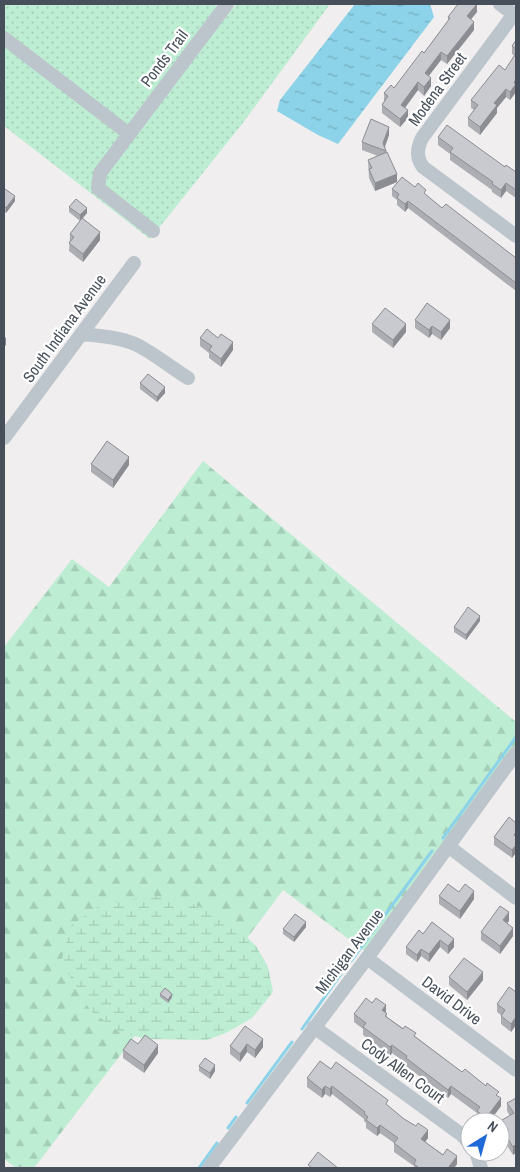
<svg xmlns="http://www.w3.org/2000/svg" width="520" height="1172" font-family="'Archivo Narrow',sans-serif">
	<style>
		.grass { fill: url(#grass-dots) }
		.forest { fill: url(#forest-firs) }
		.wetland { fill: url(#wetland-marsh) }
		.water { fill: url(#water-ripples) }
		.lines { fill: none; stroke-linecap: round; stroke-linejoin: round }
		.stream { stroke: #8cd2e8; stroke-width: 3 }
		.minor { stroke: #bdc5cc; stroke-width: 14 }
		.wall { fill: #acaeb3 }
		.shaded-wall { fill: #8c8d92 }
		.building { fill: #c8cad0; stroke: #8c8d92 }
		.labels { text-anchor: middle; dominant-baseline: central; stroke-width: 4.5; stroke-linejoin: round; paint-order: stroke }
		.street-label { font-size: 16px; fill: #47505a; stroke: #fff }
	</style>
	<defs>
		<pattern id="grass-dots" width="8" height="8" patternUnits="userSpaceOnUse" patternTransform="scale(1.25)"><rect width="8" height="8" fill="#bdedd2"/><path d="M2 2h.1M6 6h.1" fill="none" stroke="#a4cdb7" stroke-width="1.8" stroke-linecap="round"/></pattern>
		<pattern id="forest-firs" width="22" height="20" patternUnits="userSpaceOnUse" patternTransform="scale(1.25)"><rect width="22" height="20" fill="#bdedd2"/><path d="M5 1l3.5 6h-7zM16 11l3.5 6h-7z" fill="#a4cdb7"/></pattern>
		<pattern id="wetland-marsh" width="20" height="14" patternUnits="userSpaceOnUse" patternTransform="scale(1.25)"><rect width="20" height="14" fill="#bdedd2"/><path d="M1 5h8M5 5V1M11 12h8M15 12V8" fill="none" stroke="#a4cdb7"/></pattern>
		<pattern id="water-ripples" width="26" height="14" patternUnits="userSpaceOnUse" patternTransform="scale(1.25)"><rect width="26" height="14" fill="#8cd2e8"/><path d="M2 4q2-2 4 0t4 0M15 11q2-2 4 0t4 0" fill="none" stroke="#74adbf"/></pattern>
	</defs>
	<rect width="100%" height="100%" fill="#f0eeee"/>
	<!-- grass -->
	<path class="grass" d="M4,4H214L225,17L237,4H330L242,124L150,239L4,126Z"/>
	<!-- forest -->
	<path class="forest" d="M203,461L516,722V744L365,951L283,890L247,938L229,920L118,1032L135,1036L34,1168H16L4,1159V647L72,559L109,587Z"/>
	<!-- wetland -->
	<path class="wetland" d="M152,895L191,903L229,920L256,946L268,967L273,992L252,1018L226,1033L207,1040L146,1039L119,1032L91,1011L75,988L62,959L70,926L99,906Z"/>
	<!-- water -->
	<path class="water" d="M355,4H430L434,17L338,144L318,135L277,111L280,100Z"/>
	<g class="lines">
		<!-- stream -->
		<path class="stream" d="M443,838L516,737
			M351,961L432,851
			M302,1029L341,974
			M247,1103L292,1042
			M228,1128L236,1117
			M199,1168L217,1143"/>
		<!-- minor -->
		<path class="minor" d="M500,4L516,16
			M514,14L422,138C417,149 416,157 423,167L516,236
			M4,38L129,134
			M153,231L98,188L100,173L227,4
			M81,334C99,336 119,337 135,344C154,353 170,367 188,378
			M4,438L134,263
			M448,846L516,898
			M367,958L516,1070
			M314,1027L462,1135L470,1144
			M476,1152L481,1168
			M209,1168L367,958L516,753"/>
	</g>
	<!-- wall -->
	<path class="wall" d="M477,12L471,19L474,30L447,64L441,60L428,76L431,86L424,96L418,90L405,108L408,118L400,127L382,113V105L384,101V93L394,88L424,53L448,21V17Z
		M516,40V92L510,100L506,97L497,108V113L480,135L468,126V118L474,110L471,108V100L505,70L515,56L512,54V46Z
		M389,135L385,147L397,182L375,191L369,178L368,160L378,156L362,150V142Z
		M438,137L516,172V198L506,191L501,198L492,192V190L450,160V154L438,145Z
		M392,189L426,196L442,208L516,258V291L408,208L405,212L397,205V200L392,196Z
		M4,192L15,201L6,213L4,211Z
		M69,207L87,213L83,218L100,240L83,262L69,251L70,234L80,221L69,212Z
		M415,320L450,328L441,340L432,334L429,338L415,328Z
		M372,324L406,332L393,348L372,332Z
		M200,338L233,350L221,367L209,358V353L200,346Z
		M140,383L165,393L157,402L140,389Z
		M91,464L129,465L113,488L91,472Z
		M480,621L466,640L454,632V627Z
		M516,823L512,858L494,845V837Z
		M459,892L474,899L460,919L439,904V896Z
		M509,921L507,923L513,936L500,954L481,940V932Z
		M432,922L454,947L448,954L440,947L429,962L421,956L417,962L406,954V947L423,934Z
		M306,927L294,942L283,934V929Z
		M449,977L483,980L467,1000L449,985Z
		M516,992V1025L511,1032L501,1024V1015L497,1012V1004Z
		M160,994L172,997L168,1003L160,997Z
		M372,1003L386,1013L387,1017L416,1037L462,1072L499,1097L501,1106L489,1122H481L477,1119V1113L451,1094L448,1098L406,1066V1063L392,1053L390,1056L363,1035V1029L354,1022V1014Z
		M263,1039V1047L255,1058L247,1052L240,1062L230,1054V1046Z
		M138,1044L158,1053L144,1073L123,1058V1050Z
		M199,1066L215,1071L210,1079L199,1071Z
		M331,1069L388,1106L428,1138L425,1142L457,1164L454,1168H414V1166L394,1152V1143L380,1133L377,1136L366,1128V1123L364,1121V1119L332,1094L330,1097L325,1094L322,1098L307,1087V1078Z
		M516,1098L513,1155L504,1141V1132H505L502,1129V1120L510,1116L507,1111V1103Z"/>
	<!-- shaded-wall -->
	<path class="shaded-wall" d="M477,4V12L467,24V16Z
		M474,22V30L447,64V56Z
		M441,52V60L425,81V73Z
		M431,78V86L424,96V87Z
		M516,79V92L510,100V92L514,83Z
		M418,82V90L401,113V105Z
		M506,89V97L497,108V113L480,135V127L494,103Z
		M408,110V118L400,127V119Z
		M389,127V135L383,151V143Z
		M397,174V182L375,191V183Z
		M506,183V191L501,198V190Z
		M15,196V201L6,213V208Z
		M408,201V208L405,212V204Z
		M87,208V213L80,221V215Z
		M100,232V240L83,262V254Z
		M450,320V328L441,340V332Z
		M406,324V332L393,348V340Z
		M432,326V334L429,338V330Z
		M6,337V345L4,347V339Z
		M233,342V350L221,367V359Z
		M165,387V393L157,402V397Z
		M129,457V465L113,488V480Z
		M480,616V621L466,640V635Z
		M516,845V853L512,858V850Z
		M474,891V899L460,919V911Z
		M509,912V921L503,928V920Z
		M306,922V927L294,942V937Z
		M513,928V936L500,954V946Z
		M454,939V947L448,954V946Z
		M440,940V947L429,962V954Z
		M421,949V956L417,962V955Z
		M483,972V980L467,1000V992Z
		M172,994V997L168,1003V1000Z
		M386,1005V1013L382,1010Z
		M516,1017V1025L511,1032V1024Z
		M263,1039V1047L255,1058V1050Z
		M247,1044V1052L240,1062V1054Z
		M158,1045V1053L144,1073V1065Z
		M392,1045V1053L390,1056V1047Z
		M215,1065V1071L210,1079V1073Z
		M325,1086V1094L322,1098V1090Z
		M332,1086V1094L330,1097V1089Z
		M451,1086V1094L448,1098V1090Z
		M501,1098V1106L489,1122H486V1118Z
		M380,1125V1133L377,1136V1128Z
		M428,1130V1138L421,1147V1139Z
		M516,1144V1153L513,1155V1147Z
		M457,1156V1164L454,1168H448Z"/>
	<!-- building -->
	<path class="building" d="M458,4H477L467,16L474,22L447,56L441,52L425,73L431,78L424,87L418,82L401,105L408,110L400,119L382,105L388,96L384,93L391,85L394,88L422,51L424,53L450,18L448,17Z
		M516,40V49L512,46Z
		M516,53V79L514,83L516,84L510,92L506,89L494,103L497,105L480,127L468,118L478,105L471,100L499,65L505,70Z
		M371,119L389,127L383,143L386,151L362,142Z
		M447,125L505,167L506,165L516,172V190L506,183L501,190L492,184L493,182L450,152L453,148L438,137Z
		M387,152L397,174L375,183L369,169L372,168L368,160Z
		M402,177L415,187L418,183L426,190L424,193L442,208L446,204L516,258V283L408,201L405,204L397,198L399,194L392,189Z
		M5,189L15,196L6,208L4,206V192Z
		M76,199L87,208L80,215L69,207Z
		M82,218L100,232L83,254L69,243L74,237L70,234Z
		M427,303L450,320L441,332L432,326L429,330L415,320Z
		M385,308L406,324L393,340L372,324Z
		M207,329L218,338L221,334L233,342L221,359L209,350L212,346L200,338Z
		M148,374L165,387L157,397L140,383Z
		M107,441L129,457L113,480L91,464Z
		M468,607L480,616L466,635L454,627Z
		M509,817L516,823V832L514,835L516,837V845L512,850L494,837Z
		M448,884L459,892L465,884L474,891L460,911L439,896Z
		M500,906L509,912L503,920L513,928L500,946L481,932Z
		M295,914L306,922L294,937L283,929Z
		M432,922L454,939L448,946L440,940L429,954L421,949L417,955L406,947L419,930L423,934Z
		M464,958L483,972L467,992L449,977Z
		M509,987L516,992V1017L511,1024L501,1016L505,1010L497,1004Z
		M165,988L172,994L168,1000L160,994Z
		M366,998L372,1003L376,998L386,1005L382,1010L387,1014L385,1016L403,1029L405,1026L416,1033L414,1036L462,1072L465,1069L486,1086L487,1083L499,1092L496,1095L501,1098L486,1118L477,1111L480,1107L451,1086L448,1090L406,1058L407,1056L392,1045L390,1047L363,1027L366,1023L354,1014Z
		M245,1026L263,1039L255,1050L247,1044L240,1054L230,1046Z
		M145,1035L158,1045L144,1065L123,1050L131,1039L138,1044Z
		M205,1058L215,1065L210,1073L199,1066Z
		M320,1061L331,1069L336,1062L388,1100L386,1104L404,1119L416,1126L418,1123L428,1130L421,1139L443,1155L447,1149L457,1156L448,1168H419L414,1164L416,1160L394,1143L398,1138L380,1125L377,1128L366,1120L368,1117L364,1113L365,1112L332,1086L330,1089L325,1086L322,1090L307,1078Z
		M516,1098V1144L513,1147L504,1132L508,1130L502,1120L514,1113L507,1103Z
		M318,1152L338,1168H312L308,1165Z"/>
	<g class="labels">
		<!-- street labels -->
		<g class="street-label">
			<text transform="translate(164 58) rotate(-53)">Ponds Trail</text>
			<text transform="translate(437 89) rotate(-54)">Modena Street</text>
			<text transform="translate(64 328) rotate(-54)">South Indiana Avenue</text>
			<text transform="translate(349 951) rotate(-53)">Michigan Avenue</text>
			<text transform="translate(452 1000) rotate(37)">David Drive</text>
			<text transform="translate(403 1070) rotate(36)">Cody Allen Court</text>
		</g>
	</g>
	<!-- border -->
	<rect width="520" height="1172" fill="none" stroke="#47505a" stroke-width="10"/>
	<!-- north arrow -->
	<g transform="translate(485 1137) rotate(37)"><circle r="24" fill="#ffffff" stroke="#b5b9bd"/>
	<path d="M0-4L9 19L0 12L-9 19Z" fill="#206ad8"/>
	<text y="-8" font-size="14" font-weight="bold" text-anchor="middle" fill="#47505a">N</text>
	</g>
</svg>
